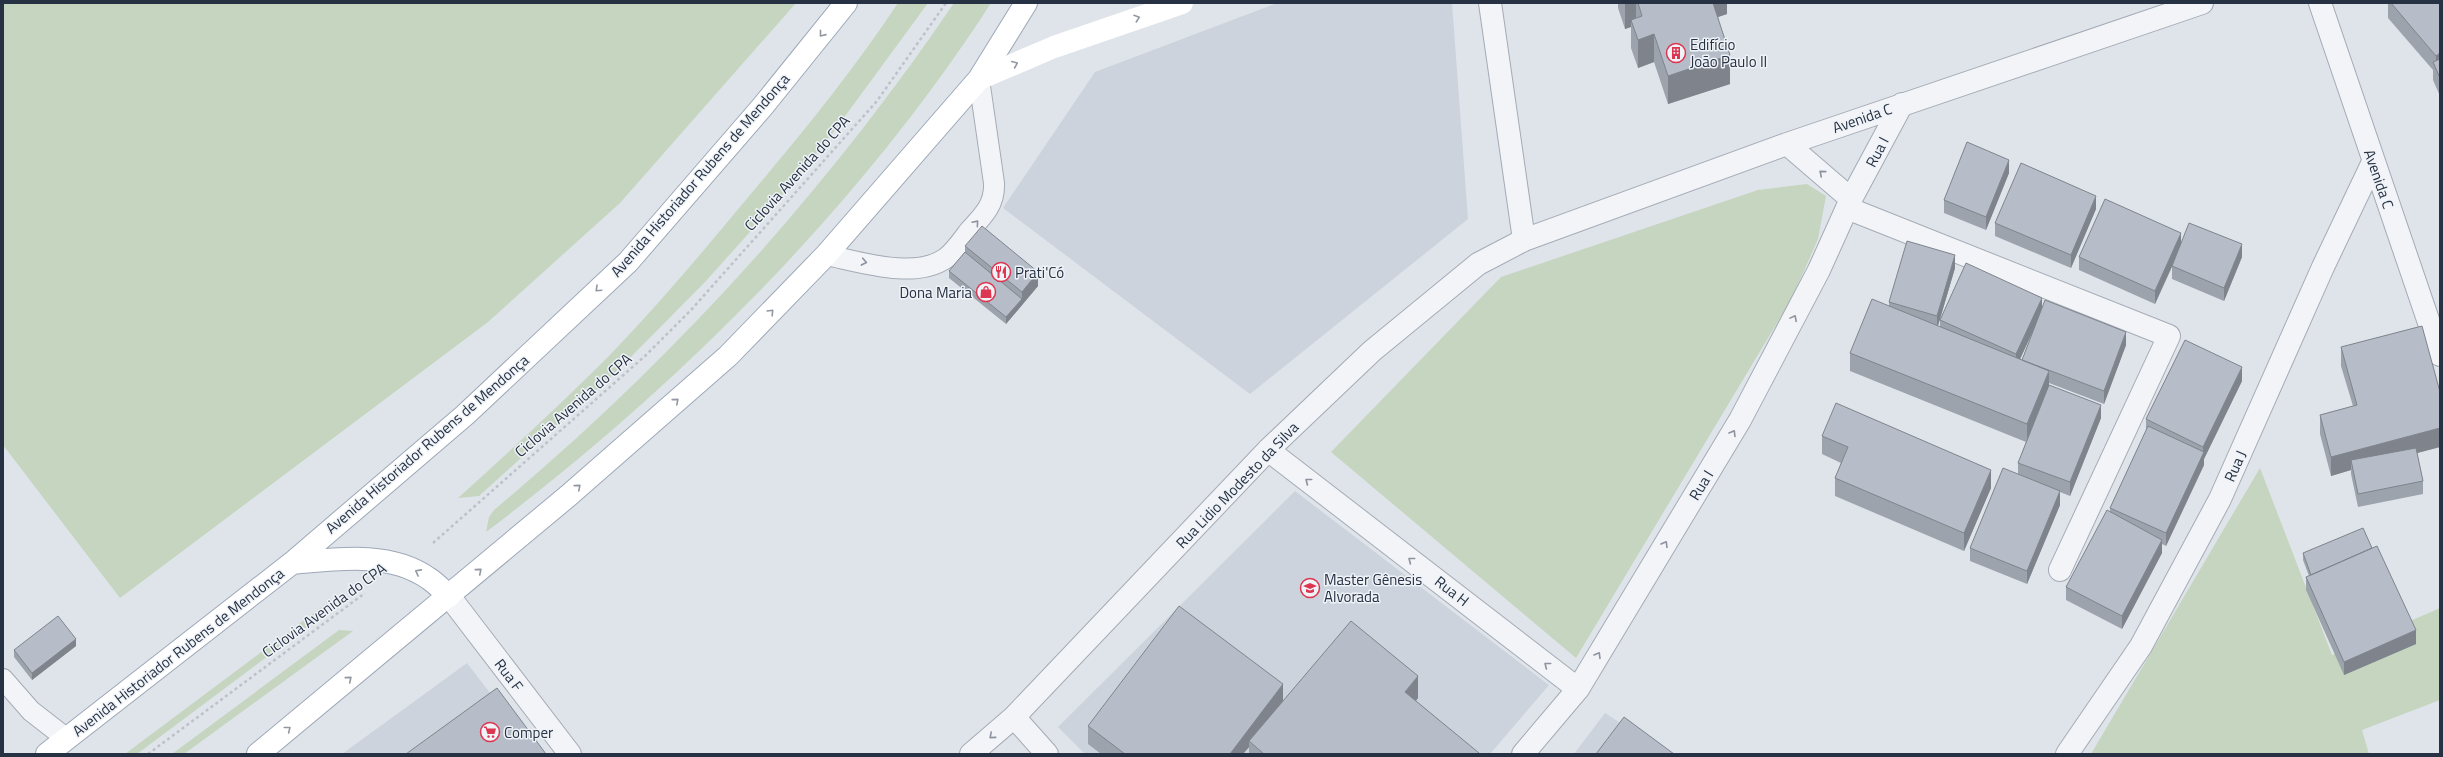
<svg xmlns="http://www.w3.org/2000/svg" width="2443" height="757" font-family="'Titillium Web',sans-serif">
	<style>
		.built { fill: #cdd3dc }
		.green { fill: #c5d5bf }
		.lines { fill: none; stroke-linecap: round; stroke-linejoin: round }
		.lane-casing { stroke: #a4abb5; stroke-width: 22 }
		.street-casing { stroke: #a4abb5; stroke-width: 24 }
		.primary-casing { stroke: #9da8b7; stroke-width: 24 }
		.path { stroke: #bdc1c9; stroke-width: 2.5; stroke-dasharray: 3 3; stroke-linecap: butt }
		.lane { stroke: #f2f4f8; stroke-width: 20 }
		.street { stroke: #f2f4f8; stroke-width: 22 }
		.secondary { stroke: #fff; stroke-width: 22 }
		.primary { stroke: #fff; stroke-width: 22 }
		.wall { fill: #9da3ac; fill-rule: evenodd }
		.shaded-wall { fill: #7f848c }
		.building { fill: #b6bdc8; stroke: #7f848c }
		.oneway { stroke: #9298a1 }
		.oneway2 { stroke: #8c929e }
		.labels { text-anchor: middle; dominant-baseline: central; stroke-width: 3; stroke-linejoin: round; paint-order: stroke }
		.poi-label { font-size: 15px; fill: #263143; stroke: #eff3f7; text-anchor: start }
		.street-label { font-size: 15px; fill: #263143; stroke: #eff3f7 }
	</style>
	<rect width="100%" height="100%" fill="#dfe4ea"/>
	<!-- built -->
	<path class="built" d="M1277,3H1452L1468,219L1250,394L1003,208L1095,72Z
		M1295,491L1549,685L1490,754H1085L1058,727Z
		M467,663L537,754H342Z
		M1605,713L1668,754H1574Z"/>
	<!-- green -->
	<path class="green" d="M3,3H796L620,203L488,322L120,598L3,445Z
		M898,3H928L832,134L774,205L705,282L613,375L479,496L458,498C509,452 560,405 609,356C662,301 711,242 760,183C809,125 856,66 898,3Z
		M954,3H991C860,206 678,387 486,532L489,517L494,510C670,363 825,193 954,3Z
		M1807,184L1826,196L1818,239L1792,298L1576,658L1331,452L1501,277L1758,190Z
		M2260,468L2332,655L2440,608V700L2362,730L2369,754H2091Z
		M327,603L320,617L137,754H125Z
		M339,630L353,631L184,754H172Z"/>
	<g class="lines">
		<defs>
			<path id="lane" d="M826,255C861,262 915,280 946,258C955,251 963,239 970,230C984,215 995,204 994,183L979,79
				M3,679L31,711L67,739"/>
			<path id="street" d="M1490,3L1524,240
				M2320,3L2440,355
				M1787,144L1851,199
				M1847,208L2169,336L2060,570
				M1268,450L1578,689
				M449,596L570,754
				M1014,717L1047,754
				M971,754L1014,717L1268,450L1372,351L1478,264L1524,240L1787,144L2202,3
				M1523,754L1578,689L1740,420L1819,270L1851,199L1902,104
				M2067,754L2141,646L2220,499L2323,267L2373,162"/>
			<path id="primary" d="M292,563C337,559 389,551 428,578C436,583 442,590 449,596
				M47,754L292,563L465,415L628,262L763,106L846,3
				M258,754L568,496L728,356L826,255L979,79L1026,3"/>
		</defs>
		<!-- lane casing -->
		<use href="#lane" class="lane-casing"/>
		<!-- street casing -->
		<use href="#street" class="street-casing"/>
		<!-- primary casing -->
		<use href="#primary" class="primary-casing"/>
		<!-- path -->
		<path class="path" d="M433,543L645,356L691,310L877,101L946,3
			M148,754L365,593"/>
		<!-- lane -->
		<use href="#lane" class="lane"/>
		<!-- street -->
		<use href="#street" class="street"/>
		<!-- secondary -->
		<path class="secondary" d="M979,79L1054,47L1182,3"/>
		<!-- primary -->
		<use href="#primary" class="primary"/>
	</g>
	<!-- wall -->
	<path class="wall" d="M1618,3H1727V14L1718,17L1730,84L1668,104L1654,62L1638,68L1631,48V27L1625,29L1618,8Z
		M2388,3H2440V96L2433,80V70L2388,18Z
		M2009,173L1986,230L1944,213V200Z
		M2096,209L2071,268L1995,236V223Z
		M2181,241L2242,257L2224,301L2172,279V267L2155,304L2079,270V257Z
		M965,246L1038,286L1006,324L949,278V271L965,252Z
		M1955,268L1938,326L1940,327V320L2042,307L2126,345L2104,404L2049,383V386L2101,418L2070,496L2060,492V505L2027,584L1970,561V548L2018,475V463L2026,442L1850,371V353L1889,306V302ZM2034,329L2022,360L2020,359Z
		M2341,347L2440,392V447L2417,453L2423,481V494L2358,507L2351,474V470L2331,476L2320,434V415L2353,406L2341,366Z
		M2242,381L2204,459V465L2166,546L2162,544V553L2122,629L2066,600V587L2110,512V508L2146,431V419Z
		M1822,436L1991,488L1964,551L1835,496V478L1841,463L1822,454Z
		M2303,553L2416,644L2344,675L2306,590V577L2309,576L2303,560Z
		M76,646L32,680L14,657V650Z
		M1418,698L1416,701L1479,754H1249V747L1243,754H1101L1088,744V726L1283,701Z"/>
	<!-- shaded-wall -->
	<path class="shaded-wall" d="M1625,3H1636V25L1631,20V27L1625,29Z
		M1709,3H1727V14L1709,20Z
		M1654,34V62L1638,68V40Z
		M2440,53V71L2436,69V56Z
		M1730,55V84L1668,104V76Z
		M2009,160V173L1986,230V217Z
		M2096,196V209L2071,268V255Z
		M2181,233V246L2155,304V291Z
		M2242,244V257L2224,301V288Z
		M1955,255V268L1937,329V316Z
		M1038,272V286L1006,324V317L1022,299V292Z
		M2042,298V311L2016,368V354Z
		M2126,332V345L2104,404V391Z
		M2242,367V381L2204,459V465L2166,546V533L2203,454V447Z
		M2049,371V389L2027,442V424Z
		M2101,405V418L2070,496V482Z
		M2440,428V447L2353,470L2351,460V470L2331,476V457Z
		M1991,470V488L1964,551V533Z
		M2060,491V505L2027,584V571Z
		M2162,540V553L2122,629V616Z
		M2416,630V644L2344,675V662Z
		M76,639V646L32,680V673Z
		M1418,676V698L1405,713V692Z
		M1283,684V702L1249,741V747L1243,754H1230Z"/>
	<!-- building -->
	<path class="building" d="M1638,3H1713L1730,55L1668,76L1654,34L1638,40L1631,20L1642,16Z
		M2391,3H2440V53L2436,56Z
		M2440,59V78L2433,62Z
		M1967,142L2009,160L1986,217L1944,200Z
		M2021,163L2096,196L2071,255L1995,223Z
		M2105,199L2181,233L2155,291L2079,257Z
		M2189,223L2242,244L2224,288L2172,266Z
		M982,226L1038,272L1022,292L965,246Z
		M1907,241L1955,255L1937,316L1889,302Z
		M965,252L1022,299L1006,317L949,271Z
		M1966,263L2042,298L2016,354L1940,320Z
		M1872,299L2049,371L2027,424L1850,353Z
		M2045,300L2126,332L2104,391L2022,360Z
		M2422,326L2440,392V428L2331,457L2320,415L2357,405L2341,347Z
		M2185,340L2242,367L2203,447L2146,419Z
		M2049,385L2101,405L2070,482L2018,463Z
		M1836,403L1991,470L1964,533L1835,478L1848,447L1822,436Z
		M2148,426L2204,452L2166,533L2110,508Z
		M2416,448L2423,481L2358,494L2351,460Z
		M2003,468L2060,491L2027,571L1970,548Z
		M2107,510L2162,540L2122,616L2066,587Z
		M2363,528L2372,548L2311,575L2303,553Z
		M2377,546L2416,630L2344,662L2306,577Z
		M1179,606L1283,684L1230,754H1125L1088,726Z
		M58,616L76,639L32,673L14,650Z
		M1351,621L1418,676L1405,692L1479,753L1478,754H1264L1249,741Z
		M497,688L546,754H406Z
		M1624,717L1674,754H1596Z"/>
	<!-- one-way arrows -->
	<defs><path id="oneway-chevron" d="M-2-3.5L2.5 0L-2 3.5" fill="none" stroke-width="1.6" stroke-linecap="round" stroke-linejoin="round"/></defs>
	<g class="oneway">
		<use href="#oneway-chevron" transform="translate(1137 18) rotate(-19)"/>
		<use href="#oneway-chevron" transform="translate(822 34) rotate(129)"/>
		<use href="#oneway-chevron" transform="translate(1015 64) rotate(-23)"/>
		<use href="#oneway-chevron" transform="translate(598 289) rotate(137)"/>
		<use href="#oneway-chevron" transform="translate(771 312) rotate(-46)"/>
		<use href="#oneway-chevron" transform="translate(676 401) rotate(-41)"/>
		<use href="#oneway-chevron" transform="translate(578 487) rotate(-41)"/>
		<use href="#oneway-chevron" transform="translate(479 571) rotate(-40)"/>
		<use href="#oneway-chevron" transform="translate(418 572) rotate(-152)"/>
		<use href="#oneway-chevron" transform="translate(349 679) rotate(-40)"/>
		<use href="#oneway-chevron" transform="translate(288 729) rotate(-39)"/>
	</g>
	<g class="oneway2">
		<use href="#oneway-chevron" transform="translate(1822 173) rotate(-140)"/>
		<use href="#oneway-chevron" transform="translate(976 223) rotate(-49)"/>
		<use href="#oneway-chevron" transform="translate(864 262) rotate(11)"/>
		<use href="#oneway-chevron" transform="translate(1794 318) rotate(-62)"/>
		<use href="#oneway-chevron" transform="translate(1733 433) rotate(-59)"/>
		<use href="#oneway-chevron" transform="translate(1308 481) rotate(-142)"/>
		<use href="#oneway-chevron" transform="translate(1665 544) rotate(-59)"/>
		<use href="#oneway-chevron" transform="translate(1411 560) rotate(-142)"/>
		<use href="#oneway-chevron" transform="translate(1598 655) rotate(-59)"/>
		<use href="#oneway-chevron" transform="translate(1547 665) rotate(-142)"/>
		<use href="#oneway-chevron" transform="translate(992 736) rotate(139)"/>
	</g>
	<!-- icons -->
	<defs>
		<symbol id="building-ring" viewBox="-11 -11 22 22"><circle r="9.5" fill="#eff3f7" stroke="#dd3650" stroke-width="1.5"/><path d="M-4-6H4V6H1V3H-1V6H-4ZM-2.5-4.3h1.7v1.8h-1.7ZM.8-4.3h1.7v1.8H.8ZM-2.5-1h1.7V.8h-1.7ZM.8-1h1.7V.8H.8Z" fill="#dd3650"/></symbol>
		<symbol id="restaurant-ring" viewBox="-11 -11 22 22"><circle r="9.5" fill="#eff3f7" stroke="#dd3650" stroke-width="1.5"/><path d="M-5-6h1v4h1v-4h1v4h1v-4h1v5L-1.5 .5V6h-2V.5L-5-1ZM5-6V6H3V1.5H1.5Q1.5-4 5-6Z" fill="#dd3650"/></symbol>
		<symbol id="shop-ring" viewBox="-11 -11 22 22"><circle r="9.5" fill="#eff3f7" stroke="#dd3650" stroke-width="1.5"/><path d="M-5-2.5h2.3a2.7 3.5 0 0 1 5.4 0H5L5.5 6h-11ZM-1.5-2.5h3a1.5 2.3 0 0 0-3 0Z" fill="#dd3650"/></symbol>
		<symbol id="school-ring" viewBox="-11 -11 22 22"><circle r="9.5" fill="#eff3f7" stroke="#dd3650" stroke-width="1.5"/><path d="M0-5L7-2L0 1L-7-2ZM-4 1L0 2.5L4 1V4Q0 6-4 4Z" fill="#dd3650"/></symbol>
		<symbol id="supermarket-ring" viewBox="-11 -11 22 22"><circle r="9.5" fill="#eff3f7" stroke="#dd3650" stroke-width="1.5"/><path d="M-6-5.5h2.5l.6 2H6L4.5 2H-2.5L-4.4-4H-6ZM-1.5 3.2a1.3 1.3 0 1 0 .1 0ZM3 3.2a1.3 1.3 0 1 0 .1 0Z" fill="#dd3650"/></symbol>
	</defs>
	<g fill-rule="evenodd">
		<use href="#building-ring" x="1665" y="42" width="22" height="22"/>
		<use href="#restaurant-ring" x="990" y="261" width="22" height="22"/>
		<use href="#shop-ring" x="975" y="281" width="22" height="22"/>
		<use href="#school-ring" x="1299" y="577" width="22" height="22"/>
		<use href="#supermarket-ring" x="479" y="721" width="22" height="22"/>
	</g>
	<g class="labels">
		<!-- poi labels -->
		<g class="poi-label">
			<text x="1690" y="44">Edifício<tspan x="1690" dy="17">João Paulo II</tspan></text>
			<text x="1015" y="272">Prati'Có</text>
			<text x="972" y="292" text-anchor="end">Dona Maria</text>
			<text x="1324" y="579">Master Gênesis<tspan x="1324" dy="17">Alvorada</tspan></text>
			<text x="504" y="732">Comper</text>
		</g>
		<!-- street labels -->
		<g class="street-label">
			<text transform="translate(1862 118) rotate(-19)">Avenida C</text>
			<text transform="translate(1877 152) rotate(-62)">Rua I</text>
			<text transform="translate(797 173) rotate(-48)">Ciclovia Avenida do CPA</text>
			<text transform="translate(700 175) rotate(-49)">Avenida Historiador Rubens de Mendonça</text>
			<text transform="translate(2379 179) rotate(71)">Avenida C</text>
			<text transform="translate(573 405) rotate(-41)">Ciclovia Avenida do CPA</text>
			<text transform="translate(427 444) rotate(-41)">Avenida Historiador Rubens de Mendonça</text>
			<text transform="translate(2235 466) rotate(-66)">Rua J</text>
			<text transform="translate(1237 485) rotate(-46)">Rua Lidio Modesto da Silva</text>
			<text transform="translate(1701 485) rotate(-59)">Rua I</text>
			<text transform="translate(1452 591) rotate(38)">Rua H</text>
			<text transform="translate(324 610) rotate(-36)">Ciclovia Avenida do CPA</text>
			<text transform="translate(178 652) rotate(-38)">Avenida Historiador Rubens de Mendonça</text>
			<text transform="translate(509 675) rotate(53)">Rua F</text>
		</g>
	</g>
	<!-- border -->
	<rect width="2443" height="757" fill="none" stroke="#263143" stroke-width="8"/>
</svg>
